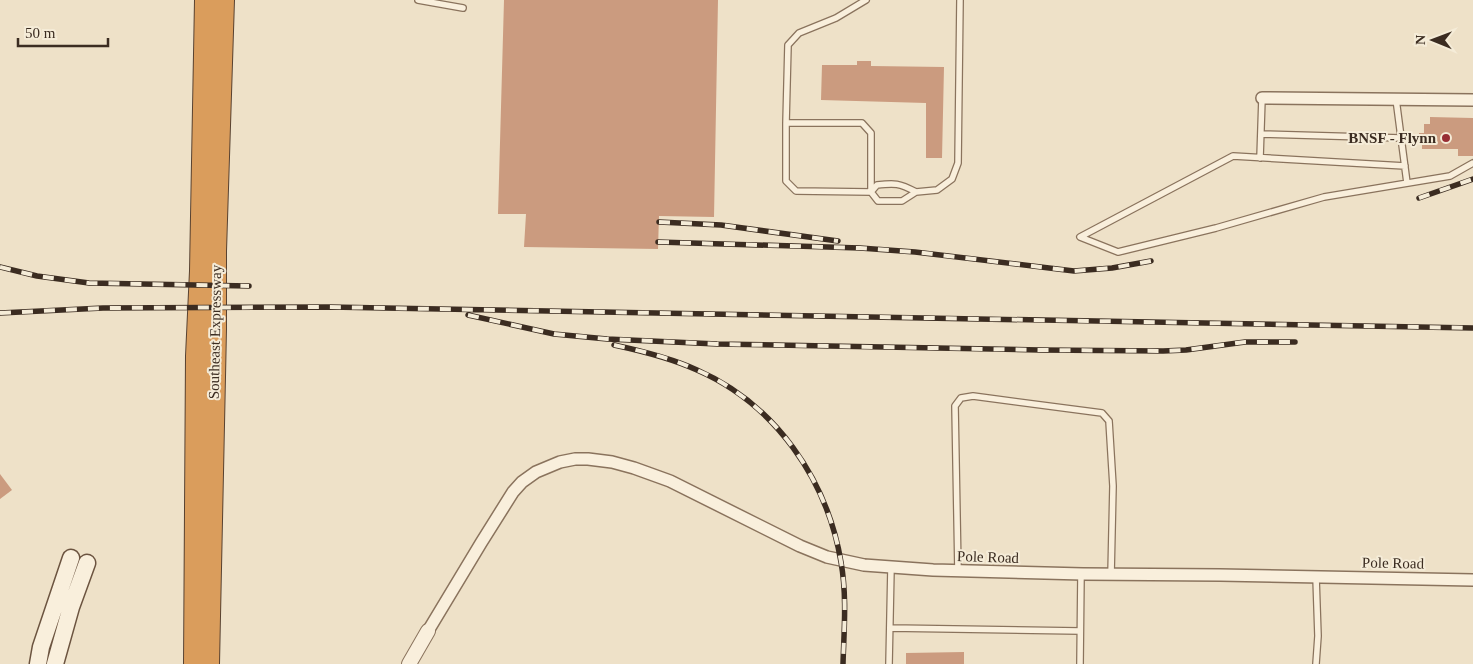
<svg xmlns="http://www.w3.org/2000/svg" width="1473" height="664" font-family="'Times New Roman',serif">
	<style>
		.building { fill: #cb9b7f }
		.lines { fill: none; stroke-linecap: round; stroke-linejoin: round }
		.service-casing { stroke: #8a735d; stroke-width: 8 }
		.minor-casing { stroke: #8a735d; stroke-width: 14 }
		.tertiary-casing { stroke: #8a735d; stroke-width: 16 }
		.secondary-casing { stroke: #6c5440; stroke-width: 19 }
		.motorway-casing { stroke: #584231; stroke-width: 22 }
		.service { stroke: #f9efdc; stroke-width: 5.5 }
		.minor { stroke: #f9efdc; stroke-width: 11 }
		.tertiary { stroke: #f9efdc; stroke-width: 14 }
		.secondary { stroke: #f9efdc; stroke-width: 16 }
		.motorway { stroke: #da9d5c; stroke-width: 20 }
		.rail-casing { stroke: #3b2c21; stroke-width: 5.5 }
		.rail { stroke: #f5ecd8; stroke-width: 4; stroke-dasharray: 11; stroke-linecap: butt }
		.poi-dot { fill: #982e34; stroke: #f5ecd8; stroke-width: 2 }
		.labels { text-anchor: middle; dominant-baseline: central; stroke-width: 4; stroke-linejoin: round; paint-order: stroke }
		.poi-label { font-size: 15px; font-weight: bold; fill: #3b2c21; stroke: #f5ecd8; text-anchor: end }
		.street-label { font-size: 15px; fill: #3b2c21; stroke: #f5ecd8 }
	</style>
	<rect width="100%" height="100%" fill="#eee1c8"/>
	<!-- building -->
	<path class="building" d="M504,0H718L714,217L659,216L658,249L524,247L526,214H498Z
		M857,61H871V66L944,67L942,158H926V103L821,100L822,65H857Z
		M1430,117L1473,118V156H1458V149H1422V144H1419V133H1424V124H1430Z
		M0,474L12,490L0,499Z
		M964,652V664H906V653Z"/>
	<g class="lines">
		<defs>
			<path id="service" d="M418,0L463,8
				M1396,99L1407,183
				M786,123H862L871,133V192L796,191L786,181Z
				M786,123L788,45L799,33L836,18L866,0
				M1261,134L1401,138
				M1260,158L1262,98
				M1405,166L1233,156L1080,237L1118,252L1216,228L1324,197L1450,176L1473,163
				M916,192C899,183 895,183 877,185L871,192L878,201H902L916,192L937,190L952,179L958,163L960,0
				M958,571L955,406L961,398L973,396L1102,413L1109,421L1113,486L1111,575
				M1316,577L1318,636L1316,664
				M890,628L1080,631
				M889,664L891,568
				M1080,664L1081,574"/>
			<path id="minor" d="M1262,98L1473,100
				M428,631L481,543L513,492L522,482L536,472L560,462L575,459H588L612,462L634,468L670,481L800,546L827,557L864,565L933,570L1083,574L1220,575L1473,580"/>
			<path id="tertiary" d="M409,664L428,631"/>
			<path id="secondary" d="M38,664L41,647L71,558
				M55,664L71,607L87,563"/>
			<path id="motorway" d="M194,664L196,356L200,271L205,0
				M209,664L216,329V251L224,0"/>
		</defs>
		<!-- service casing -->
		<use href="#service" class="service-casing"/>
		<!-- minor casing -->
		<use href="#minor" class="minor-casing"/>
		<!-- tertiary casing -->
		<use href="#tertiary" class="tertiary-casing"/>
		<!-- secondary casing -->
		<use href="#secondary" class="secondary-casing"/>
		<!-- motorway casing -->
		<use href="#motorway" class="motorway-casing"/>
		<!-- service -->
		<use href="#service" class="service"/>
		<!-- minor -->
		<use href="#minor" class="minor"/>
		<!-- tertiary -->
		<use href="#tertiary" class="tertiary"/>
		<!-- secondary -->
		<use href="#secondary" class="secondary"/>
		<!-- motorway -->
		<use href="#motorway" class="motorway"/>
		<defs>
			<path id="rail" d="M1419,198L1473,179
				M659,222L721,225L838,241
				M658,242L860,248L915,252L1074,271L1112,268L1151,261
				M0,267L37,276L89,283L249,286
				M0,313L103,308L329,307L1473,328
				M468,315L554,334L607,339L717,344L1040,350L1163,351L1186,350L1245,342H1295
				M614,345C642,351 671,358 697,370C775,404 827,479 841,562C847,596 844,630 843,664"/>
		</defs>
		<!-- rail casing -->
		<use href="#rail" class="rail-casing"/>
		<!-- rail -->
		<use href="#rail" class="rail"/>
	</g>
	<!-- markers -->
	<circle class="poi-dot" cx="1446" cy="138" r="5"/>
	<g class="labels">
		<!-- poi labels -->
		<g class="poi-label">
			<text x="1436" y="138">BNSF - Flynn</text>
		</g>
		<!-- street labels -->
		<g class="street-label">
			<text transform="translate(215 332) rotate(-89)">Southeast Expressway</text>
			<text transform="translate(988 557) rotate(2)">Pole Road</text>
			<text transform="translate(1393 563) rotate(1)">Pole Road</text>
		</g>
	</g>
	<!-- north arrow -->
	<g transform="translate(1433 40) rotate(271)" stroke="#f5ecd8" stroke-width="4" paint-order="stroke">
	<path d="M0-4L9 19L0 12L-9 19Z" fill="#3b2c21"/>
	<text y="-8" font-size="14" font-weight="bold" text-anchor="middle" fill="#3b2c21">N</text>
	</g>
	<!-- scale -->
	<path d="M18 38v8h90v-8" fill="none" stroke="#3b2c21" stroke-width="2.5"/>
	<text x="25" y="38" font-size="15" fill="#3b2c21" stroke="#f5ecd8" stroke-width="4" paint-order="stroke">50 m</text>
</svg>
